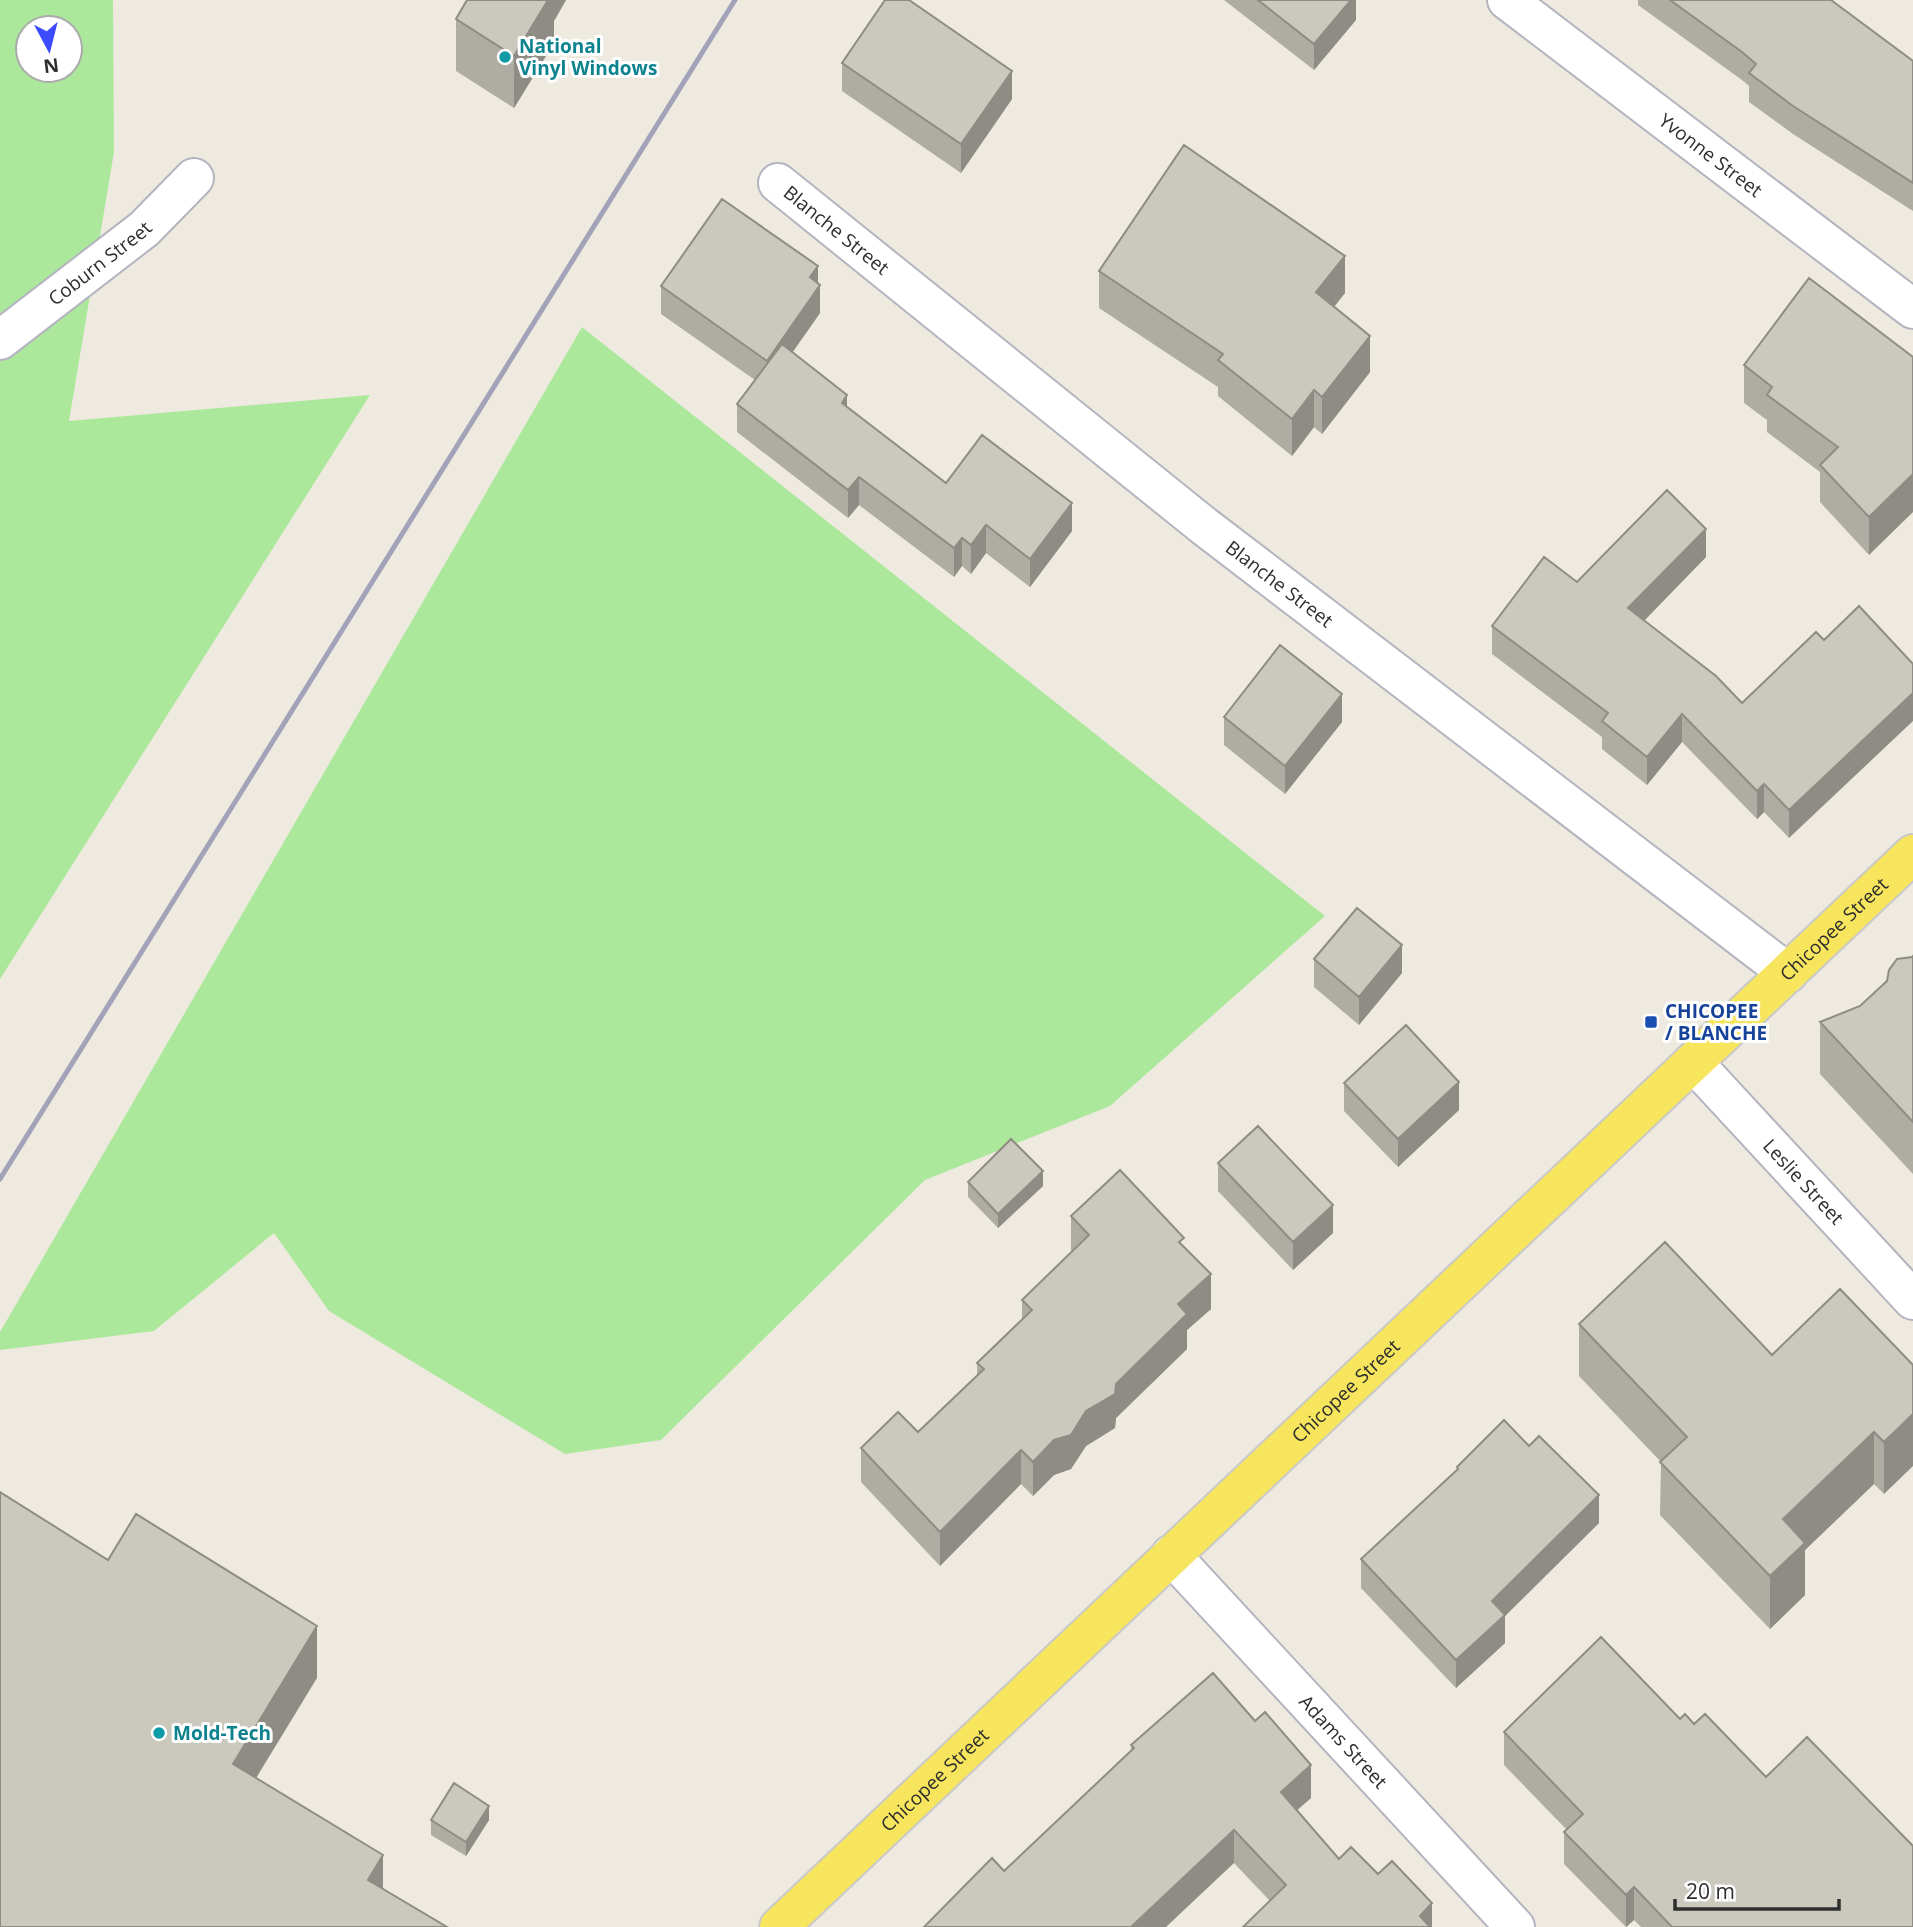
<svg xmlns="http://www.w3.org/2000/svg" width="1913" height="1927" font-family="'Open Sans',sans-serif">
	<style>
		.green { fill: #ace89b; fill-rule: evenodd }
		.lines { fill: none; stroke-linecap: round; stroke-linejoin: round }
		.minor-casing { stroke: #b4b4c1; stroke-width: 42 }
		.major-casing { stroke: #c9c9c9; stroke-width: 42 }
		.minor { stroke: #fff; stroke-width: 38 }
		.major { stroke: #f7e55d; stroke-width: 38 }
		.rail { stroke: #a2a3b9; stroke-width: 5 }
		.wall { fill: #afaca3 }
		.shaded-wall { fill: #8e8c85 }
		.building { fill: #cbc8be; stroke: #8e8c85; stroke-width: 2 }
		.culture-dot { fill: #0f9aa8; stroke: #fff; stroke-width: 2.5 }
		.transit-dot { fill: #1a4fb4; stroke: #fff; stroke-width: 2.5 }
		.labels { text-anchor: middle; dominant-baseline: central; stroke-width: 6; stroke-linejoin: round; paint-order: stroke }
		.culture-label { font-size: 19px; font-weight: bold; fill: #0d838f; stroke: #fff; text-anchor: start }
		.street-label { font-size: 19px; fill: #2e2e2e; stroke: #fff }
		.transit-label { font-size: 19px; font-weight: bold; fill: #164399; stroke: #fff; text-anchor: start }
	</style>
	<rect width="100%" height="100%" fill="#efeae0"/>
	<!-- green -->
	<path class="green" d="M0,0H113L114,152L69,421L370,395L0,979ZM28,28H70V70H28Z
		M582,327L1325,916L1110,1106L925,1180L661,1440L565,1454L329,1311L274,1233L154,1331L0,1350V1332Z"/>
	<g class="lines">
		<defs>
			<g id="minor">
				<path id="s1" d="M1507,0L1913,309"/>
				<path id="s2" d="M778,183L1204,526L1788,973"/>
				<path id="s3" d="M0,340L144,229L194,178"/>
				<path id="s4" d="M1693,1062L1913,1300"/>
				<path id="s5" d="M1171,1555L1515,1927"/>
			</g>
			<g id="major">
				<path id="s6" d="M779,1927L1913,854"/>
			</g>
		</defs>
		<!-- minor casing -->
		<use href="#minor" class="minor-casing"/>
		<!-- major casing -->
		<use href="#major" class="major-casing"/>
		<!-- minor -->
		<use href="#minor" class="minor"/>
		<!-- major -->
		<use href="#major" class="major"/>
		<!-- rail -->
		<path class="rail" d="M0,1179L735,0"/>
	</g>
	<!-- wall -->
	<path class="wall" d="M467,0H566L554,21V43L514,108L456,71V19Z
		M1224,0H1356V20L1314,70Z
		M1638,0H1831L1913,61V211L1793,134L1749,102V86L1742,80L1638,5Z
		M842,63L1012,99L961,173L842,91Z
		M1099,271L1345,293L1334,307L1370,372L1322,434L1314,427L1292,456L1218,396V387L1099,308Z
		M818,284L820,313L792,352L847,407L946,483L1072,531L1030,587L986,553L971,574L962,566L954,577L859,505L848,518L737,432V404L755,380L661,314V286Z
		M1913,357L1869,555L1820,502V472L1767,432V420L1744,403V365Z
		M1706,557L1644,621L1742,703L1816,632L1789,838L1764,812L1757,819L1682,742L1647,785L1602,749V737L1492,654V626L1577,582Z
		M1224,717L1342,722L1285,794L1224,745Z
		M1913,956V1174L1820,1074V1022L1860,1006Z
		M1314,959L1402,973L1359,1025L1314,987Z
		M1344,1083L1459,1110L1398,1167L1344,1111Z
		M1218,1163L1333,1233L1293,1270L1218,1191Z
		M968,1182L1043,1186L998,1228L968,1197Z
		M1071,1216L1184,1246L1211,1309L1187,1330V1349L1116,1418L1115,1428L1086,1446L1071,1469L1054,1475L1033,1496L1021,1484L940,1566L861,1482V1448L918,1432L977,1375V1363L1022,1319V1300L1072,1251L1071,1250Z
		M1579,1324L1772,1355L1913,1365L1884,1494L1874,1484L1805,1550V1595L1770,1629L1660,1515L1661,1462L1579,1376Z
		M1457,1467L1599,1523L1505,1616V1643L1456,1688L1361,1588V1559L1457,1471Z
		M1680,1719L1694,1724L1766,1777L1913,1927H1641L1634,1920L1626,1927L1564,1864V1832L1567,1830L1504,1765V1732Z
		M1131,1745L1311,1798L1297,1810L1339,1859L1432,1927L1270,1901L1234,1863L1004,1871L1131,1750Z
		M431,1820H489L466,1856L431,1835Z"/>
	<!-- shaded-wall -->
	<path class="shaded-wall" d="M544,0H566L554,21V43L514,108V56Z
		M1351,0H1356V20L1314,70V44Z
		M1012,71V99L961,173V144Z
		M1345,256V293L1316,329V292Z
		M818,266V289L820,285V313L767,389V361L810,277Z
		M1370,336V372L1322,434V397Z
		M1314,390V427L1292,456V419Z
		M847,395V424L842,403Z
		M1913,474V512L1869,555V517Z
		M859,477V505L848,518V490Z
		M1072,503V531L1030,587V559Z
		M986,525V553L971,574V545Z
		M1706,529V557L1628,637V608Z
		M962,538V566L954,577V548Z
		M1913,693V721L1789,838V810Z
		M1342,694V722L1285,794V766Z
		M1682,714V742L1647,785V757Z
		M1764,784V812L1757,819V791Z
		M1402,945V973L1359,1025V997Z
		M1459,1082V1110L1398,1167V1139Z
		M1043,1171V1186L998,1228V1214Z
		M1333,1205V1233L1293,1270V1242Z
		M1211,1274V1309L1187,1330V1349L1116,1418L1115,1428L1086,1446L1071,1469L1054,1475L1033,1496V1462L1054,1440L1116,1384L1178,1304Z
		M1913,1414V1466L1884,1494V1442Z
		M1874,1432V1484L1805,1550V1595L1770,1629V1576L1783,1519Z
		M1021,1450V1484L940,1566V1532Z
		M1599,1495V1523L1505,1616V1643L1456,1688V1660L1492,1601Z
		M317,1626V1678L233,1816V1764Z
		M1311,1765V1798L1281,1824V1792Z
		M489,1806V1820L466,1856V1842Z
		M1234,1830V1863L1166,1927H1131Z
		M383,1855V1907L368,1880Z
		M1634,1887V1920L1626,1927V1895Z
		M1432,1903V1927H1420V1916Z"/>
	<!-- building -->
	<path class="building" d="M467,0H548L514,56L456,19Z
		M885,0H909L1012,71L961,144L842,63Z
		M1258,0H1351L1314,44Z
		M1670,0H1831L1913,61V183L1793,106L1749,73L1756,64L1742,52Z
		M1184,145L1345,256L1316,292L1370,336L1322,397L1314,390L1292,419L1218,360L1223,354L1099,271Z
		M722,199L818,266L810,277L820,285L767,361L661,286Z
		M1809,278L1913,357V474L1869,517L1820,465L1838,447L1767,395L1772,387L1744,365Z
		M782,344L847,395L842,403L946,483L982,435L1072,503L1030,559L986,525L971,545L962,538L954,548L859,477L848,490L737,404Z
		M1667,490L1706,529L1628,608L1716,676L1742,703L1816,632L1824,640L1859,606L1913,664V693L1789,810L1764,784L1757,791L1682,714L1647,757L1602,721L1608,713L1492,626L1544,557L1577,582Z
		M1280,645L1342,694L1285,766L1224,717Z
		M1357,908L1402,945L1359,997L1314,959Z
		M1913,956V1122L1820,1022L1860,1006L1887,981L1889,970L1897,959L1912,957Z
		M1406,1025L1459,1082L1398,1139L1344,1083Z
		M1258,1126L1333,1205L1293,1242L1218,1163Z
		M1011,1139L1043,1171L998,1214L968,1182Z
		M1120,1170L1184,1238L1179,1242L1211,1274L1178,1304L1187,1314L1116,1384L1115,1394L1086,1411L1071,1435L1054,1440L1033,1462L1021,1450L940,1532L861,1448L898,1412L918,1432L984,1369L977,1363L1032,1310L1022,1300L1089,1235L1071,1216Z
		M1665,1242L1772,1355L1840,1289L1913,1365V1414L1884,1442L1874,1432L1783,1519L1805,1543L1770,1576L1660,1462L1687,1437L1579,1324Z
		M1504,1420L1529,1446L1539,1436L1599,1495L1492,1601L1505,1615L1456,1660L1361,1559L1458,1469L1457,1467Z
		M0,1492L108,1560L136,1514L317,1626L233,1764L383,1855L368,1880L447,1927H0Z
		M1601,1637L1680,1719L1685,1714L1694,1724L1705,1714L1766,1777L1807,1737L1913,1846V1927H1672L1634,1887L1626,1895L1564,1832L1583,1814L1504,1732Z
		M1213,1673L1255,1721L1265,1712L1311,1765L1281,1792L1339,1859L1351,1847L1378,1874L1392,1861L1432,1903L1420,1916L1430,1927H1243L1286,1885L1234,1830L1131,1927H924L992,1858L1004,1871L1134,1748L1131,1745Z
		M454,1783L489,1806L466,1842L431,1820Z"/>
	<!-- markers -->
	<g class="culture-dot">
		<circle cx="505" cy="57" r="7"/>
		<circle cx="159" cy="1733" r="7"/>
	</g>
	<rect class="transit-dot" x="1644" y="1015" width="14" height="14" rx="3.5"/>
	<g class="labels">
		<!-- culture labels -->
		<g class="culture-label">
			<text x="519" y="46">National<tspan x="519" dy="22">Vinyl Windows</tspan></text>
			<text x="173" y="1733">Mold-Tech</text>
		</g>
		<!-- street labels -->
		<g class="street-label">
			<text stroke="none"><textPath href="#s1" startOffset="256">Yvonne Street</textPath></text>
			<text stroke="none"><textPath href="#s2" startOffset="75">Blanche Street</textPath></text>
			<text stroke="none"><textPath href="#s3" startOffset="126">Coburn Street</textPath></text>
			<text stroke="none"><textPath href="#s2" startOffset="642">Blanche Street</textPath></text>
			<text stroke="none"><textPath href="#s6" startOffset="1452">Chicopee Street</textPath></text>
			<text stroke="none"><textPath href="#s4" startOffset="163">Leslie Street</textPath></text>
			<text stroke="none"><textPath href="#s6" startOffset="780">Chicopee Street</textPath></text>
			<text stroke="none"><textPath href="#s5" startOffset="254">Adams Street</textPath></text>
			<text stroke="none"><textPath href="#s6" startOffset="214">Chicopee Street</textPath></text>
		</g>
		<!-- transit labels -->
		<g class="transit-label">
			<text x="1665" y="1011">CHICOPEE<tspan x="1665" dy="22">/ BLANCHE</tspan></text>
		</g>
	</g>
	<!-- north arrow -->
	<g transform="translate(49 49) rotate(173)"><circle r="33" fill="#ffffff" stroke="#ababab" stroke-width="2"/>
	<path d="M0-5L12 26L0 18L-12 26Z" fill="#3d4bff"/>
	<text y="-10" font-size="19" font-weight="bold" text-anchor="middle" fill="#2e2e2e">N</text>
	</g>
	<!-- scale -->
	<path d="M1675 1899v10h164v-10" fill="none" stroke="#2e2e2e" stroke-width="3.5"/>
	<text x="1686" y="1899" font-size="21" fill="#2e2e2e" stroke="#ffffff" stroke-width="5" paint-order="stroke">20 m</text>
</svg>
